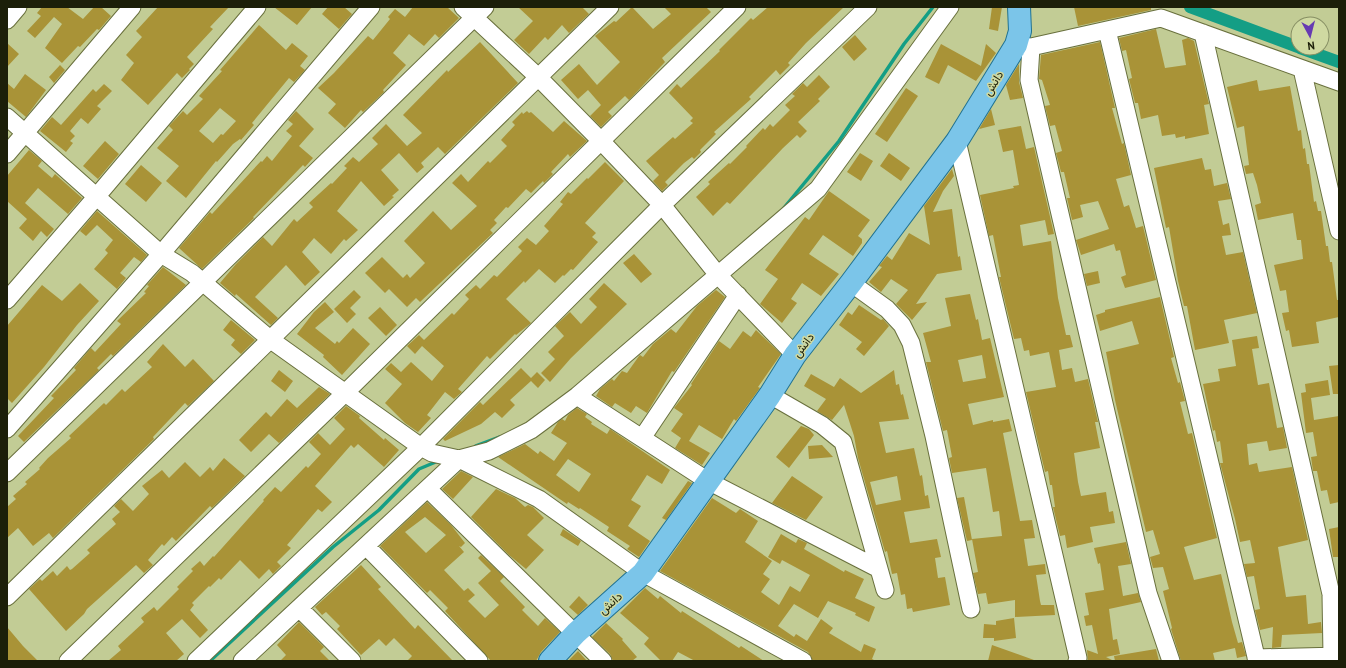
<svg xmlns="http://www.w3.org/2000/svg" width="1346" height="668" font-family="'PT Sans',Vazirmatn,sans-serif">
	<style>
		.lines { fill: none; stroke-linecap: round; stroke-linejoin: round }
		.stream { stroke: #149e85; stroke-width: 3.5 }
		.canal { stroke: #149e85; stroke-width: 12 }
		.building { fill: #a99337; fill-rule: evenodd }
		.minor-casing { stroke: #69703d; stroke-width: 19 }
		.major-casing { stroke: #217291; stroke-width: 24 }
		.minor { stroke: #fff; stroke-width: 17 }
		.major { stroke: #7bc5e9; stroke-width: 22 }
		.labels { text-anchor: middle; dominant-baseline: central; stroke-width: 3; stroke-linejoin: round; paint-order: stroke }
		.street-label { font-size: 12px; fill: #1c1f09; stroke: #cfd9a1 }
	</style>
	<rect width="100%" height="100%" fill="#c2cc95"/>
	<g class="lines">
		<!-- stream -->
		<path class="stream" d="M783,209L839,141L904,44L933,7
			M476,446L500,437
			M210,661L333,547L379,510L419,469L438,461"/>
		<!-- canal -->
		<path class="canal" d="M1190,7L1298,47
			M1300,48L1339,62"/>
	</g>
	<!-- building -->
	<path class="building" d="M42,7H67L83,19L94,7H101L111,16L99,30L97,29L80,47L78,46L62,63L45,48L62,24L54,17L35,38L27,31L41,16L37,13Z
		M158,7H229L210,27L213,29L187,57L194,64L189,69L190,70L182,78L177,73L148,105L121,80L134,63L126,55L142,37L136,31Z
		M274,7H312L297,25Z
		M328,7H344L352,14L339,29L322,14Z
		M413,7H447L459,18L439,38L435,34L424,46L409,34L393,53L406,65L383,90L384,92L363,112L361,110L345,128L328,113L336,104L318,88L334,73L368,36L373,40L390,19L388,17L395,9L405,17Z
		M518,7H582L589,14L569,33L562,25L548,40L545,37L529,54L514,40L533,21Z
		M632,7L653,29L671,14L664,7H706L711,12L662,58L665,62L629,100L625,96L608,112L612,116L601,127L590,116L601,105L588,90L578,99L561,80L579,64L597,85L620,62L595,36L614,21L616,22Z
		M768,7H844L806,43L788,63L790,65L780,75L776,70L749,97L751,99L714,132L716,134L700,150L701,152L694,159L692,157L684,163L665,182L668,185L662,191L653,181L659,175L646,161L673,137L675,139L693,123L690,121L693,118L669,93L677,84L681,88L720,51L719,50L751,18L753,20Z
		M992,7H1002L998,31L989,29Z
		M1074,7H1151V10L1078,26Z
		M259,25L286,50L292,43L308,56L300,66L305,70L294,82L289,78L252,123L254,125L241,140L240,139L233,144L217,162L216,161L186,198L166,181L179,166L157,148L173,130L169,126L183,111L187,115L203,99L199,96L222,71L220,70ZM220,108L236,121L223,135L221,134L213,143L199,131Z
		M1156,29L1165,68L1186,65L1182,40L1188,38L1194,41L1209,104L1204,105L1209,134L1185,139V136L1176,138L1175,134L1162,136L1158,115L1141,119L1138,103H1135L1129,79L1132,78L1126,50L1122,51L1119,38Z
		M855,35L867,49L854,61L842,47Z
		M480,42L518,83L445,154L438,147L421,163L424,167L417,173L399,153L381,170L399,190L392,196L394,197L384,206L361,181L337,211L358,230L346,241L344,239L331,254L314,238L302,252L320,272L305,286L286,265L255,297L278,318L271,325L236,294L235,296L220,283L236,264L263,237L272,246L294,219L297,222L313,207L309,203L331,183L332,184L347,168L344,166L353,157L359,162L378,144L372,138L386,124L407,146L422,133L403,115L447,70L448,72Z
		M1100,42L1115,108H1112L1122,144L1124,143L1131,175L1116,179L1124,207L1129,205L1136,228L1143,226L1156,280L1125,288L1121,277L1126,275L1120,250L1116,251L1114,244L1081,255L1076,240L1109,229L1098,201L1080,205L1083,217L1072,220L1067,198H1070L1064,172H1061L1056,153L1062,151L1055,125L1050,126L1045,106L1050,105L1042,80L1039,79L1041,55Z
		M7,43L19,54L7,67Z
		M941,44L981,66L986,44L996,53L976,81L948,65L939,84L925,77Z
		M1019,64V82L1023,98L1010,100L1006,85Z
		M60,65L65,70L54,83L49,77Z
		M25,74L46,90L26,117L7,101V83L14,89Z
		M819,75L830,87L818,99L820,101L798,122L807,131L800,138L797,135L783,148L730,204L727,202L713,216L696,197L710,184L708,182L729,163L730,164L747,147L746,146L763,128L765,130L770,124L773,127L790,110L785,105L795,96L792,94L803,83L807,87Z
		M1257,80L1259,91L1290,86L1298,131L1301,130L1303,149L1305,148L1307,164H1309L1314,202L1316,201L1318,211H1321L1326,246H1328L1330,262H1332L1337,300H1339V317L1316,322L1319,343L1292,347L1289,330L1286,331L1282,313L1289,312L1286,290L1280,291L1274,265L1303,259L1301,240H1297L1293,213L1258,220L1255,205L1261,203L1257,185L1253,173L1246,174L1244,166L1249,165L1244,126L1237,128L1227,87Z
		M104,84L112,91L97,106L101,109L88,124L81,118L70,131L75,136L70,141L73,143L66,152L40,131L52,117L61,125L93,89L96,92Z
		M906,88L918,96L887,142L875,134Z
		M991,109L995,125L979,129Z
		M296,111L314,129L299,146L313,158L305,167L303,165L253,217L254,218L202,269L179,248L210,212L212,214L261,161L262,162L267,156L272,161L292,136L286,131L293,124L288,120Z
		M527,111L529,113L531,112L553,132L564,121L587,141L570,157L568,154L551,172L553,174L544,183L543,181L531,193L526,189L508,208L506,207L494,220L497,223L490,230L493,233L420,302L416,298L407,307L389,289L385,293L365,273L382,257L403,278L407,274L410,278L425,263L404,241L433,211L451,230L477,206L452,183L461,174L468,182L488,161L490,163L507,146L501,140L515,125L512,122L522,112L523,114Z
		M1021,126L1026,149L1034,147L1054,234L1048,235L1045,220L1020,225L1023,246L1051,241L1058,298L1066,335H1070L1073,347L1059,350L1062,370L1072,368L1075,382L1088,379L1098,422H1095L1100,448L1074,453L1078,482L1081,496L1106,492L1109,512L1113,511L1115,523L1090,527L1093,542L1067,548L1065,535L1060,536L1053,507H1055L1052,485H1050L1048,471L1045,472L1026,392L1056,387L1049,352L1030,356L1029,350L1024,351L1021,338L1014,339L999,277H1001L993,235L989,236L980,195L1014,188L1013,186L1019,185L1013,150L1003,152L998,130Z
		M105,141L119,154L98,179L83,166Z
		M29,150L42,161L38,166L52,178L55,174L82,198L68,214L38,188L25,203L54,229L47,237L41,231L33,241L19,228L27,219L7,201V176Z
		M860,153L873,161L861,181L847,172Z
		M889,153L910,168L901,181L880,166Z
		M1202,158L1205,170L1211,169L1214,186L1227,183L1231,199L1218,201L1223,225L1229,223L1231,235L1222,236L1226,255L1243,252L1257,313L1224,320L1229,343L1195,350L1187,306H1184L1178,281L1169,227L1166,228L1154,168Z
		M605,162L624,181L585,223L596,233L592,237L598,242L573,270L571,269L564,276L563,275L555,283L539,269L525,283L524,281L506,299L531,323L516,335L515,334L490,359L487,356L458,389L462,392L454,399L445,392L427,415L431,418L418,432L405,423L385,403L402,384L385,369L391,363L401,372L411,362L432,381L444,366L422,346L415,354L407,346L419,335L424,340L452,313L454,315L469,299L465,295L476,285L480,289L494,275L497,277L522,251L518,247L527,238L536,245L549,231L544,226L563,204L560,202L568,192L571,194L587,178L588,179Z
		M141,165L162,183L146,202L125,184Z
		M952,169L954,176L943,191L933,212L952,209L958,257L960,256L962,270L937,274L916,304L927,302L912,320L896,304L908,290L891,279L881,292L869,282L882,267L879,266L887,256L892,260L909,233L930,245L924,206Z
		M829,191L870,220L858,236L862,239V243L853,256L823,235L809,254L839,274L821,296L802,283L791,299L797,303L782,323L760,304L778,279L765,270L805,217L809,220Z
		M97,211L147,255L141,262L134,257L120,273L126,278L117,289L94,269L108,253L105,250L113,240L97,225L86,236L80,231Z
		M634,254L652,274L641,283L623,263Z
		M163,267L186,285L113,356L111,354L97,368L99,370L24,442L18,436L54,398L51,396L76,370L74,368L91,348L95,352L121,324L117,321L146,293L144,292L149,286L147,285Z
		M1098,271L1100,283L1087,286L1084,274Z
		M80,283L99,301L77,325L44,367L12,403L7,398V326L42,285L62,301Z
		M604,283L627,304L571,358L550,382L541,373L555,359L548,352L564,336L555,326L570,312L581,324L597,307L589,299Z
		M354,290L361,297L350,308L356,314L347,323L334,309Z
		M716,290L725,297L674,372L672,371L647,413L636,406L631,413L615,403L612,407L596,396L600,389L612,379L614,381L622,371L627,373L639,356L640,355L643,357L653,344L671,329L676,333L697,306Z
		M970,294L976,320L978,319L982,340L990,338L1004,397L968,404L973,425L993,420V422L1009,419L1012,431L1003,433L1020,521L1032,520L1035,538L1024,539L1028,566L1045,564L1046,574L1036,575L1040,601L1041,605H1054L1055,615L1015,617V600L988,604L986,593L978,594L973,573L978,572L972,539L1002,536L999,511L993,512L986,468L952,473L949,458L952,457L947,430L943,431L926,362H931L923,333L951,326L945,298ZM982,355L986,378L963,382L958,360Z
		M1160,297L1174,357L1171,358L1178,383L1180,382L1185,401L1180,402L1188,434L1192,433L1217,538L1184,547L1194,580L1221,574L1232,622L1238,643L1242,642L1246,656L1237,658L1235,648L1213,653L1215,661H1181L1171,629L1172,628L1163,591L1169,589L1163,567L1153,568L1150,557L1160,554L1153,530L1146,532L1115,400L1106,352L1139,344L1132,321L1100,331L1096,315L1105,312V310Z
		M325,302L334,312L315,328L335,344L337,341L339,343L353,328L370,344L342,375L323,357L324,355L297,334L314,312Z
		M859,305L881,320L883,319L889,326L864,356L856,349L862,342L839,325L848,312L852,315Z
		M380,307L397,325L386,336L368,318Z
		M231,320L255,340L241,354L231,345L235,340L223,330Z
		M756,330L781,354L758,387L760,388L736,421L734,419L722,439L699,425L689,441L710,453L702,465L675,448L681,438L671,431L683,414L674,408L692,385L691,384L719,341L730,349L743,331L751,337Z
		M1257,336L1259,348L1252,349L1258,385L1269,383L1277,428L1283,427L1287,448L1269,451L1267,441L1247,444L1249,465L1257,463L1259,472L1292,467L1308,540L1278,547L1286,597L1306,595L1308,624L1321,622L1322,633L1282,635L1281,647L1272,648L1273,627L1260,630L1255,610L1260,609L1254,576L1247,577L1244,564L1255,563L1250,540L1240,542L1235,519L1220,463H1223L1220,441L1217,442L1215,430L1213,431L1203,384L1220,381L1218,369L1236,366L1232,340Z
		M163,344L185,367L193,359L214,381L188,406L185,403L153,437L154,439L53,538L49,533L33,546L18,528L7,538V507L16,499L13,496L27,484L25,482L40,469L39,468L48,458L71,438L69,436L104,403L106,405L122,389L125,392L152,367L147,362Z
		M1339,365V394H1333L1329,366Z
		M521,368L531,378L537,372L545,380L538,388L531,381L510,400L515,405L502,418L495,412L481,424L445,441L443,439L480,402L483,405Z
		M279,370L293,381L285,392L271,381Z
		M894,370L896,385L899,384L901,395L903,394L909,419L879,422L886,453L914,448L920,476L922,475L925,496L928,495L930,508L904,512L910,543L937,539L941,557L935,558L938,578L945,577L950,605L913,612L912,608L907,609L905,594L901,595L897,573L892,574L887,551L885,552L858,458L854,436L844,405L832,420L817,411L826,399L804,386L811,374L834,387L840,378L861,393ZM897,476L901,500L876,505L870,482Z
		M1328,380L1330,395L1311,398L1314,420L1339,416V502L1330,504L1327,490L1321,491L1317,471H1313L1311,457L1317,456L1313,432L1306,433L1301,393L1306,392L1305,384Z
		M319,387L330,394L279,443L269,434L251,452L239,440L266,412L271,417L287,399L297,408Z
		M346,406L360,416L359,418L384,440L385,438L399,450L384,467L358,444L354,448L351,445L315,486L332,502L322,512L318,509L287,545L291,548L277,562L281,566L273,574L269,569L259,579L240,560L221,580L219,578L210,587L209,586L192,603L194,605L190,610L208,630L200,638L182,619L166,633L184,654L176,661H108L121,650L118,646L144,622L141,618L154,607L157,611L179,589L177,587L193,571L191,569L200,561L204,566L213,556L214,557L264,501L263,500L275,487L281,492L306,466L308,468L321,454L309,442L318,433L330,445L345,429L334,418Z
		M577,408L587,414L585,417L592,422L591,424L607,434L610,429L670,470L662,484L647,475L631,500L641,506L628,526L650,541L639,557L627,549L630,546L607,531L609,527L580,508L579,509L568,502L567,504L498,457L525,444L538,454L540,451L554,461L567,443L551,433L558,422L562,419L565,421L568,415ZM568,459L591,474L579,492L556,475Z
		M801,426L809,429L814,435L789,468L776,457Z
		M822,445L833,457L809,459L808,446Z
		M224,458L245,476L212,508L210,506L176,541L172,537L164,546L162,544L148,560L153,565L144,573L136,565L87,609L84,614L66,631L29,589L40,579L42,581L53,571L57,576L67,566L70,570L72,569L90,553L87,550L116,524L112,519L120,512L114,506L121,499L133,511L149,494L142,486L162,470L169,478L185,462L200,477L210,467L213,471Z
		M461,471L473,477L453,499L442,489Z
		M792,476L823,497L806,520L772,503Z
		M688,481L692,483L666,520L662,518Z
		M496,489L515,498L525,507L528,505L533,507L544,518L527,535L544,550L526,569L509,555L471,517Z
		M964,497L972,540L967,541L957,498Z
		M712,498L736,513L740,509L758,521L745,542L772,561L763,574L770,579L761,592L779,605L790,586L800,592L810,575L782,560L780,564L768,557L781,534L796,543L798,539L807,543L804,549L844,572L845,570L864,579L855,598L875,607L869,622L855,615L856,613L828,601L818,618L794,604L778,626L794,637L796,634L807,641L821,619L833,628L829,633L861,652L864,644L876,649L872,659L876,661H813L808,652L660,571Z
		M427,502L451,525L465,543L461,547L459,546L464,552L444,570L464,591L468,588L475,595L468,601L485,618L499,605L478,583L491,571L478,558L481,555L504,577L500,581L525,607L522,610L538,626L545,618L560,632L541,652L536,661H491L445,611L448,608L430,590L427,593L380,546ZM425,517L446,535L426,553L405,532Z
		M1339,527V557H1333L1329,529Z
		M563,529L581,541L578,546L560,535Z
		M1126,542L1131,564L1118,566L1123,596L1138,593L1141,602L1109,609L1113,640L1117,639L1120,654L1106,657L1114,661H1088L1087,650L1098,654L1092,625L1086,626L1084,616L1089,615L1085,593L1104,590L1100,563L1098,564L1094,548Z
		M361,565L381,587L378,589L415,629L418,625L453,661H407L412,656L394,638L386,646L379,639L361,655L337,629L340,626L326,612L322,615L315,607Z
		M645,588L658,599L660,596L681,613L682,611L739,648L741,646L764,661H695L678,652L672,661H661L644,644L649,638L620,613Z
		M579,596L588,605L578,615L569,607Z
		M1014,618L1016,638L994,641V638H983L984,624L996,625V621Z
		M299,622L324,647L320,651L330,661H280L286,655L277,645Z
		M606,623L623,639L622,640L637,657L632,661H613L610,654L592,637Z
		M7,627L23,646L38,661H7Z
		M992,645L1034,660V661H988Z
		M1156,649L1159,661H1115L1114,656Z
		M578,651L587,661H568Z"/>
	<g class="lines">
		<defs>
			<path id="minor" d="M463,7L537,76L601,141L662,205L718,275L795,355
				M7,20L18,7
				M1107,30L1257,661
				M1203,33L1331,594L1332,656
				M1020,46L1031,47L1161,18L1339,82
				M1031,47L1029,80L1148,593L1171,661
				M1302,69L1339,231
				M7,117L161,254L192,273L271,340L421,447L432,453L459,459L539,499L643,573L803,661
				M957,141L1078,658L1077,661
				M7,154L132,7
				M851,283L887,309L902,325L911,343L934,436L971,609
				M7,300L97,196L257,7
				M770,395L822,425L843,442L885,590
				M577,396L708,481L879,569
				M7,429L161,254L371,7
				M642,438L738,295
				M7,473L485,7
				M428,489L603,661
				M366,546L479,661
				M7,597L610,7
				M299,608L352,661
				M1256,658L1339,656
				M68,661L345,393L737,7
				M196,661L421,447L662,205L868,7
				M242,661L459,459L489,451L531,430L577,396L818,189L950,7"/>
			<path id="major" d="M550,661L576,633L643,573L770,395L795,355L851,283L957,141L1016,45L1020,31L1019,7"/>
		</defs>
		<!-- minor casing -->
		<use href="#minor" class="minor-casing"/>
		<!-- major casing -->
		<use href="#major" class="major-casing"/>
		<!-- minor -->
		<use href="#minor" class="minor"/>
		<!-- major -->
		<use href="#major" class="major"/>
	</g>
	<g class="labels">
		<!-- street labels -->
		<g class="street-label">
			<text transform="translate(993 83) rotate(-58)">دانش</text>
			<text transform="translate(803 345) rotate(-53)">دانش</text>
			<text transform="translate(610 603) rotate(-42)">دانش</text>
		</g>
	</g>
	<!-- border -->
	<rect width="1346" height="668" fill="none" stroke="#1c1f09" stroke-width="16"/>
	<!-- north arrow -->
	<g transform="translate(1310 36) rotate(173)"><circle r="19" fill="#cfd9a1" stroke="#878f64"/>
	<path d="M0-3L7 15L0 10L-7 15Z" fill="#673bb2"/>
	<text y="-6" font-size="11" font-weight="bold" text-anchor="middle" fill="#1c1f09">N</text>
	</g>
</svg>
